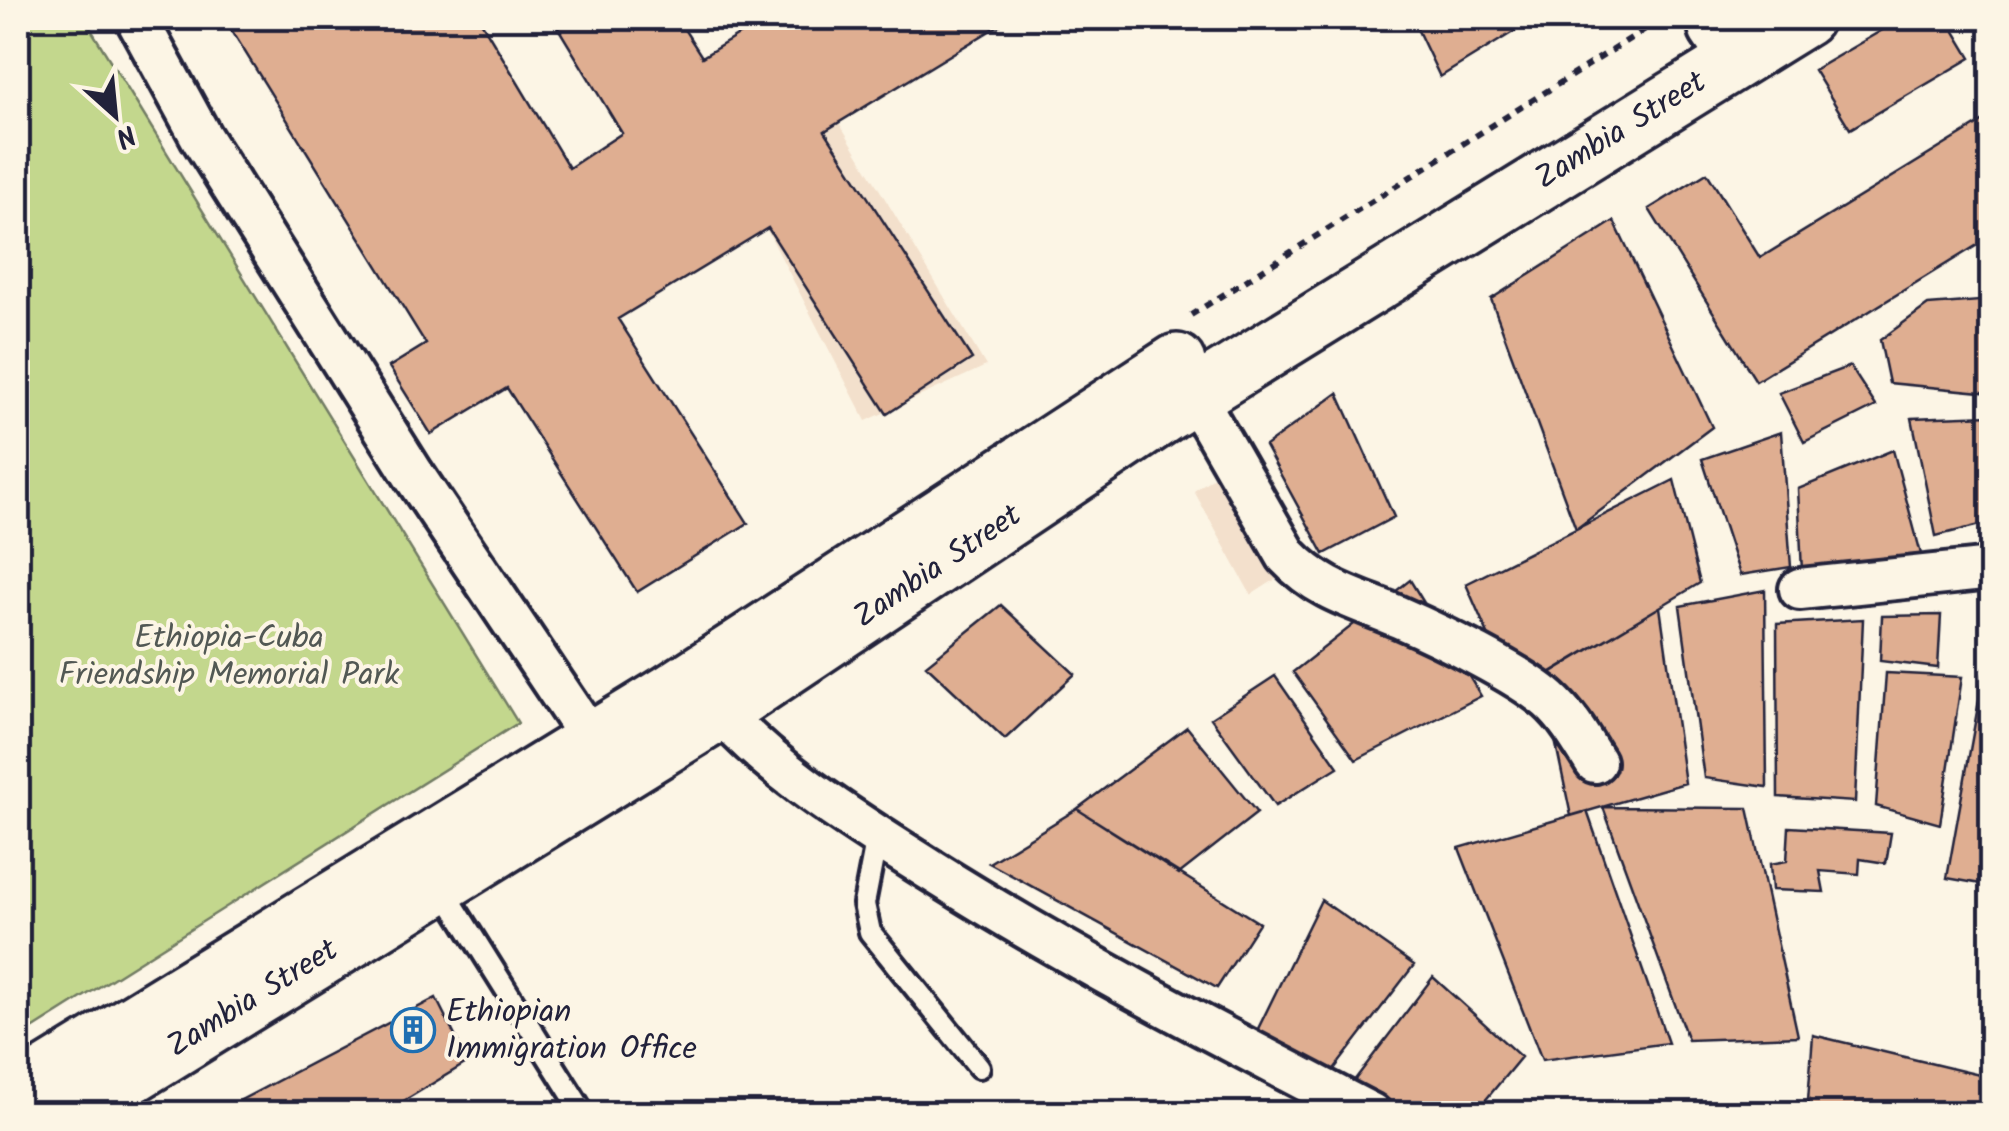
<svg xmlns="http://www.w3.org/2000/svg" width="2009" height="1131" font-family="Kalam,sans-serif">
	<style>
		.built { fill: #f3e0cc }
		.green { fill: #c3d78d; stroke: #727c64; stroke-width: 2.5 }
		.building { fill: #dfae91; stroke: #22223b; stroke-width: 2.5 }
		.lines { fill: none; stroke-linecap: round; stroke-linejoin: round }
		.lane-casing { stroke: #22223b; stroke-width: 28 }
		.street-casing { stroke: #22223b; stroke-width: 48 }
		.primary-casing { stroke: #22223b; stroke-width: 62 }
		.path { stroke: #22223b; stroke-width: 6; stroke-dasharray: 8 8; stroke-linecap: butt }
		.lane { stroke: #fcf5e5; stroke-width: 20 }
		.street { stroke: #fcf5e5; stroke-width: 40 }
		.primary { stroke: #fcf5e5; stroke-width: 55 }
		.labels { text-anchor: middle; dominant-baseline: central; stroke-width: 8; stroke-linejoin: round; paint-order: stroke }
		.street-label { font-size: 32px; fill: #22223b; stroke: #fcf5e5 }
		.park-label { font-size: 32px; fill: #525854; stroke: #fcf5e5 }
		.poi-label { font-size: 32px; fill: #22223b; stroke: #fcf5e5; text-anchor: start }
	</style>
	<rect width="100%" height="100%" fill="#fcf5e5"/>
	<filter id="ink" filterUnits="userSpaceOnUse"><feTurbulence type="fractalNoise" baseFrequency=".01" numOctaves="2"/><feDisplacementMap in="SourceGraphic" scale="20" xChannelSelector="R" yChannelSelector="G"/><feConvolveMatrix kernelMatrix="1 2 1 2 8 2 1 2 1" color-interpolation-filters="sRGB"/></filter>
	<g filter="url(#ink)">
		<!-- built -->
		<path class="built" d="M823,96L986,366L866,421L724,147Z
			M1253,449L1312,556L1251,595L1194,491Z"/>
		<!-- green -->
		<path class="green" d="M18,18H84L518,723L18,1038Z"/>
		<!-- building -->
		<path class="building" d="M224,18H479L569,168L622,133L552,18H677L702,57L767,18H1011L825,131L972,359L887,414L768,228L618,319L748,523L637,592L507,388L431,434L389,367L426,344Z
			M1412,18H1536L1440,77Z
			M1903,18H1947L1971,58L1850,129L1814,70Z
			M1992,116V236L1756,381L1649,209L1707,173L1760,258Z
			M1614,221L1712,427L1576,529L1491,299Z
			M1992,300V393L1889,383L1880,340L1928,305Z
			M1850,366L1876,406L1804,442L1779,393Z
			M1338,393L1394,517L1324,554L1265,446Z
			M1991,415L1992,522L1936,536L1912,418Z
			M1781,432L1791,567L1740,575L1702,459Z
			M1893,450L1921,554L1802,571L1798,489Z
			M1674,480L1700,583L1514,694L1466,584Z
			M1410,580L1481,696L1356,760L1293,672Z
			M1765,590L1767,787L1704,778L1680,606Z
			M1001,605L1075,674L1005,739L926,665Z
			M1660,607L1685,783L1571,816L1542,678Z
			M1941,615L1938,668L1880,661L1882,616Z
			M1863,619L1855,802L1778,797L1777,624Z
			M1992,628V886L1947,878Z
			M1886,673L1962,677L1940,824L1876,806Z
			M1275,676L1338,767L1275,806L1211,718Z
			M1187,727L1257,813L1179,874L1077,809Z
			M1603,807L1748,808L1798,1036L1688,1040Z
			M1077,809L1259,923L1217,988L989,863Z
			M1587,811L1668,1043L1542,1060L1459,848Z
			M1789,827L1891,833L1886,863L1860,859L1859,874L1820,871L1824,892L1772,890L1770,864L1787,861Z
			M1321,900L1414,965L1325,1081L1252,1041Z
			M1433,977L1521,1057L1474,1114H1396L1347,1090Z
			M436,998L468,1062L382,1114H243L241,1100Z
			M1813,1035L1992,1078V1114H1807Z"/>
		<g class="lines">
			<defs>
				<path id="lane" d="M877,837L864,904L870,932L979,1067
					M441,886L584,1114"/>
				<path id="street" d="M136,18L201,137L413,474L607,763
					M1710,31L1731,62
					M1181,372L1287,556C1321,592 1357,599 1401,618C1440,635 1518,673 1549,700C1569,718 1581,740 1595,762
					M1800,589L1992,569
					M705,694C765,768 852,820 932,871C1073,960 1223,1037 1371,1114"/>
				<path id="primary" d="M18,1093L668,694L1177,362
					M69,1114L720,712L1168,412L1805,18"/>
			</defs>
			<!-- lane casing -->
			<use href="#lane" class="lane-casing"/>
			<!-- street casing -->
			<use href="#street" class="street-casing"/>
			<!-- primary casing -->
			<use href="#primary" class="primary-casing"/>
			<!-- path -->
			<path class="path" d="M1191,315L1663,18"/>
			<!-- lane -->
			<use href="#lane" class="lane"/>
			<!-- street -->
			<use href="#street" class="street"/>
			<!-- primary -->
			<use href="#primary" class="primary"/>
		</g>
	</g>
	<!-- icons -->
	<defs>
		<symbol id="building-ring" viewBox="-11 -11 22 22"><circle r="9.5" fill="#fcf5e5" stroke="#1f6fb2" stroke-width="1.5"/><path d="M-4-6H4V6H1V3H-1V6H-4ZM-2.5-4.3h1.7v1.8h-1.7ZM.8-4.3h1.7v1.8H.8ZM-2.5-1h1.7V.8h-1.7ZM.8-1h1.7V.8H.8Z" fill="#1f6fb2"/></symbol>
	</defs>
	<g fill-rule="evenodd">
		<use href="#building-ring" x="388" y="1005" width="50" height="50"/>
	</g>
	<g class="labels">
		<!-- street labels -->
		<g class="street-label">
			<text transform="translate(1621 131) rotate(-32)">Zambia Street</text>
			<text transform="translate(938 567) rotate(-34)">Zambia Street</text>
			<text transform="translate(253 999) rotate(-32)">Zambia Street</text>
		</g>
		<!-- park labels -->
		<g class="park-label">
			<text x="229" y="638">Ethiopia-Cuba<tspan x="229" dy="37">Friendship Memorial Park</tspan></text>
		</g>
		<!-- poi labels -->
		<g class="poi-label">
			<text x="446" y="1012">Ethiopian<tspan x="446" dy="37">Immigration Office</tspan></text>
		</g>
	</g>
	<!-- margin -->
	<rect width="2009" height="1131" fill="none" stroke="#fcf5e5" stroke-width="60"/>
	<rect x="30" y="30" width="1949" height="1071" fill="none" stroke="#22223b" stroke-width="4" filter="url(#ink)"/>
	<!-- north arrow -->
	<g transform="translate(115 115) rotate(153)" stroke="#fcf5e5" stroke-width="8" paint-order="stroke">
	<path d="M0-8L18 38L0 25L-18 38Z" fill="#22223b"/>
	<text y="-15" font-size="28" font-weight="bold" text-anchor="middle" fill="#22223b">N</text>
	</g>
</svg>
